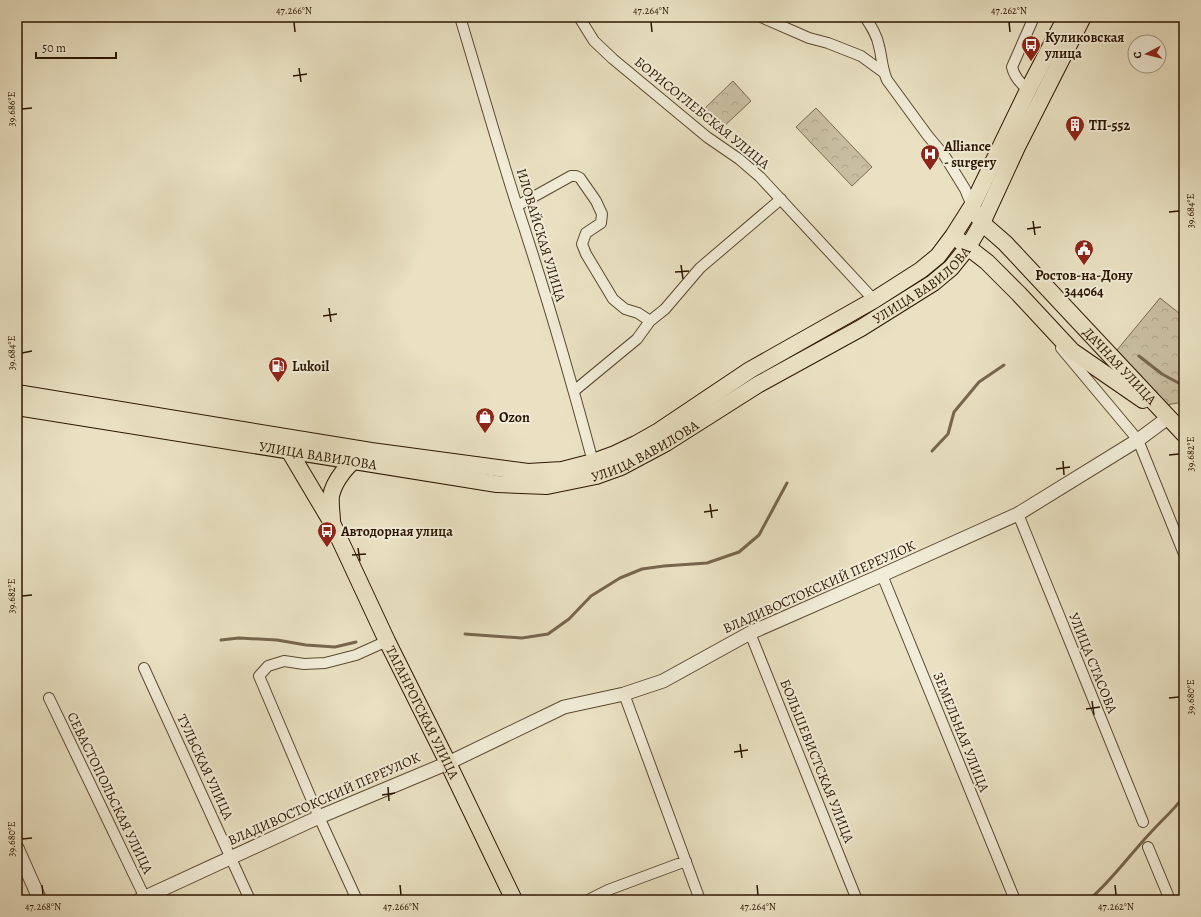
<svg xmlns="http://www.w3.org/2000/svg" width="1201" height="917" font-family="Alegreya,serif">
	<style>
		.park { fill: url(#park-crowns); stroke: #7a6a50 }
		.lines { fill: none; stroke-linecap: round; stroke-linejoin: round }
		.stream { stroke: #77664d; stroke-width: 3 }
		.minor-casing { stroke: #5b4930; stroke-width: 12 }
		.tertiary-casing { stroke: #5b4930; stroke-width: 15 }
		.primary-casing { stroke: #2c1600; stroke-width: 18 }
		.minor { stroke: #f1ecd7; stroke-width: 10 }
		.tertiary { stroke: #f1ecd7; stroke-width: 13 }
		.primary { stroke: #e9e1c2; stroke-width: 16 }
		.ticks { fill: none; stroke: #2c1600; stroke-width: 1.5 }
		.labels { text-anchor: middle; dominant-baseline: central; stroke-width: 4; stroke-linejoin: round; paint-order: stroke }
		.poi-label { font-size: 14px; font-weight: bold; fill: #2c1600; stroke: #f1ecd7; text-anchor: start }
		.street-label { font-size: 14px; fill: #2c1600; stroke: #f1ecd7 }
		.neatline { fill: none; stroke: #2c1600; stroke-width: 1.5 }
		.ticks-label { font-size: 10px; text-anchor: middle; fill: #2c1600 }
	</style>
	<defs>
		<pattern id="park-crowns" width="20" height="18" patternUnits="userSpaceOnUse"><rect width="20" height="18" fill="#c9bea1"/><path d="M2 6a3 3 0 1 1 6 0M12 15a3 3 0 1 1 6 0" fill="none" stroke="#ada389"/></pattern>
	</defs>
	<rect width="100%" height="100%" fill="#e9e1c2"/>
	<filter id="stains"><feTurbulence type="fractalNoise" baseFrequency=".005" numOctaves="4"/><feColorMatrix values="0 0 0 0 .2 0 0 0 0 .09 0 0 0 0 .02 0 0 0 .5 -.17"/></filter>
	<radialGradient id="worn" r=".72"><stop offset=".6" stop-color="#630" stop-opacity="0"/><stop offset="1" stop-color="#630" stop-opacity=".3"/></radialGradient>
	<!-- park -->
	<path class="park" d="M733,81L751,101L720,130L702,111Z
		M816,108L872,167L852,186L796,127Z
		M1160,298L1184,317V402L1166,405L1117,350Z"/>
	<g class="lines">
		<!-- stream -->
		<path class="stream" d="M1139,356L1162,374L1184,386
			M932,451L948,434L954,412L979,382L1004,365
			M465,634L522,638L548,634L569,619L591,596L620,578L642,569L664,566L707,563L739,552L759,535L787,483
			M221,640L239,638L277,640L306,645L335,647L356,642
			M1089,900C1113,879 1131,853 1153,830C1164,818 1174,810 1184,796"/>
		<defs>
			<path id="minor" d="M460,17C479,80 497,143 517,206C545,290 570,376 593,462
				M579,17L594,41L613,59L707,137L739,159L760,177L874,300
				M761,17L809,38L828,43L861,56L883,72
				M865,17C871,26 877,35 879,46C882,58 882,69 887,80L928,136L944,155L965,189L972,206
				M1028,90C1021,84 1014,77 1012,67L1034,17
				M517,206L571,176H576L580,178L596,201L602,214L601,223L586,233L582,244L586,254L613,299L625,309L638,313L650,321
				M1061,348L1138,440L1184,554
				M574,391L637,339L650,321L665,309L700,268L781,199
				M1018,514L1143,822
				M882,575L1015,900
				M750,633L857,900
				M144,668L250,900
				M624,694L700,900
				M49,698L146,900
				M1148,847L1170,900
				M357,900L319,817L259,676L268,666L284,661L304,664L325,663L356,655L387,641
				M588,900L608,890L686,861"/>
			<path id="tertiary" d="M17,848L40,900
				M139,900L319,817L448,763L564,707L624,694L663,681L750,633L882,575L1018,514L1138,440L1169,417"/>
			<g id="primary">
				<path id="s1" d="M977,214L982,223L1005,243L1184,434"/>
				<path d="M960,241L987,262L1019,294L1072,351L1143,400"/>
				<path d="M17,393L371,451L528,472L562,470L593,462L615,454L636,444L659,431L750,370L874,300L921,270L938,256L953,236L972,206L1028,90L1066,17"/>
				<path id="s2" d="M17,407L497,484L547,486L596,476L621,467L666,443L759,384L861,328L933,283L951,268L968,247L982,223L1017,147L1083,17"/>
				<path id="s3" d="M288,449L332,523L387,641L448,763L514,900"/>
				<path d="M332,522C332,514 330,504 331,496C334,481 348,463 361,456"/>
			</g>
		</defs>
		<!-- minor casing -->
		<use href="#minor" class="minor-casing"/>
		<!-- tertiary casing -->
		<use href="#tertiary" class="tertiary-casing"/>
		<!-- primary casing -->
		<use href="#primary" class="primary-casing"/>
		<!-- minor -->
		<use href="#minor" class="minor"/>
		<!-- tertiary -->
		<use href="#tertiary" class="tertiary"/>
		<!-- primary -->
		<use href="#primary" class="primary"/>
	</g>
	<!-- ticks -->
	<path class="ticks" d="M294,22L295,32M651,22L652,32M1009,22L1010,32M299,68L301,82M293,76L307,74M22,109L32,108M1169,212L1179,211M1033,221L1035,235M1027,229L1041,227M681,265L683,279M675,272L689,271M329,308L331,322M323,316L337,314M22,353L32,351M1169,455L1179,454M1063,461L1064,475M1056,469L1070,467M710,504L712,518M704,512L718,510M358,548L360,561M352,555L366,554M22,596L32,595M1169,698L1179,697M1092,701L1094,715M1086,709L1100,707M740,744L742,758M734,752L748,750M388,787L389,801M382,795L395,793M22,839L32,838M42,885L43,895M400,885L401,895M757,885L758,895M1115,885L1116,895"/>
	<!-- icons -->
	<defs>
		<symbol id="bus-pin" viewBox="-11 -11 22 30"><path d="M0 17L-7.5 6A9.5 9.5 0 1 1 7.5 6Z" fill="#8f2418" stroke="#f1ecd7"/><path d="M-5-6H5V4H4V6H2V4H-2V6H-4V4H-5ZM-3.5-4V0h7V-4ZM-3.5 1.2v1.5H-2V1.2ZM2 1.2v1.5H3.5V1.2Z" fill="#fff"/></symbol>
		<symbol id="building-pin" viewBox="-11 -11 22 30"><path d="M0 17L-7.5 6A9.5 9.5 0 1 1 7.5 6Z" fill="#8f2418" stroke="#f1ecd7"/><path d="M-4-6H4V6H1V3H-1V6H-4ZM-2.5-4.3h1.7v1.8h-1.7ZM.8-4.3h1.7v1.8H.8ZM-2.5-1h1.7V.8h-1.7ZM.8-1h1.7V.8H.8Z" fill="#fff"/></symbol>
		<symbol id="hospital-pin" viewBox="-11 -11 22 30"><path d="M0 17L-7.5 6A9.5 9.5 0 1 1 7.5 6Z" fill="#8f2418" stroke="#f1ecd7"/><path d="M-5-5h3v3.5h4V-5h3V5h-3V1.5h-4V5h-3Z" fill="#fff"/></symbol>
		<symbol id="civic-pin" viewBox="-11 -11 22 30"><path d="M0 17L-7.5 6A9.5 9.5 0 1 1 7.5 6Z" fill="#8f2418" stroke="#f1ecd7"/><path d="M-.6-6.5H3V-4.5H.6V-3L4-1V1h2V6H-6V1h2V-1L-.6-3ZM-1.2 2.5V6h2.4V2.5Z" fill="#fff"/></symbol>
		<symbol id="fuel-pin" viewBox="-11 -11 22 30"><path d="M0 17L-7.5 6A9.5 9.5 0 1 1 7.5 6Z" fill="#8f2418" stroke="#f1ecd7"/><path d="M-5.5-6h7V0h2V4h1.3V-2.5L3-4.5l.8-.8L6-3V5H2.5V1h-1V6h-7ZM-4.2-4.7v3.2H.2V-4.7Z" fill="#fff"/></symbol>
		<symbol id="shop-pin" viewBox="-11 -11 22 30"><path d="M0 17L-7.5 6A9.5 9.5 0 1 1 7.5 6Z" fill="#8f2418" stroke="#f1ecd7"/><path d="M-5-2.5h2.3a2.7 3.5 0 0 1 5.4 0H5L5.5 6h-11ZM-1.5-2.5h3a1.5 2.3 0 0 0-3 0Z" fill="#fff"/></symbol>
	</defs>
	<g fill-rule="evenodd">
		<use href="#bus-pin" x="1020" y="34" width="22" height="30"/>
		<use href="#building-pin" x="1064" y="114" width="22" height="30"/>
		<use href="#hospital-pin" x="919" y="143" width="22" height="30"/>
		<use href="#civic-pin" x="1073" y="238" width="22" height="30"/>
		<use href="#fuel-pin" x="267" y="355" width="22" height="30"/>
		<use href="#shop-pin" x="474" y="406" width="22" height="30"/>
		<use href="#bus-pin" x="316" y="520" width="22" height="30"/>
	</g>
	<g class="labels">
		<!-- poi labels -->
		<g class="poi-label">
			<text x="1045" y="37">Куликовская<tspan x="1045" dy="16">улица</tspan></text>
			<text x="1089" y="125">ТП-552</text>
			<text x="944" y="146">Alliance<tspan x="944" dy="16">- surgery</tspan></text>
			<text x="1084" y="275" text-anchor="middle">Ростов-на-Дону<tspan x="1084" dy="16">344064</tspan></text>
			<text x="292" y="366">Lukoil</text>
			<text x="499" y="417">Ozon</text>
			<text x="341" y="531">Автодорная улица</text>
		</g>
		<!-- street labels -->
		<g class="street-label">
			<text transform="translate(702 113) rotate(39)">БОРИСОГЛЕБСКАЯ УЛИЦА</text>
			<text transform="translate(541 235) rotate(73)">ИЛОВАЙСКАЯ УЛИЦА</text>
			<text stroke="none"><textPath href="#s2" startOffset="965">УЛИЦА ВАВИЛОВА</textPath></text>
			<text stroke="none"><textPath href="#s1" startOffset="209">ДАЧНАЯ УЛИЦА</textPath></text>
			<text stroke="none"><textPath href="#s2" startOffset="641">УЛИЦА ВАВИЛОВА</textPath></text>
			<text stroke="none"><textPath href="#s2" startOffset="305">УЛИЦА ВАВИЛОВА</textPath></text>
			<text transform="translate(819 587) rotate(-24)">ВЛАДИВОСТОКСКИЙ ПЕРЕУЛОК</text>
			<text transform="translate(1093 663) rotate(68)">УЛИЦА СТАСОВА</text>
			<text stroke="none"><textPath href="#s3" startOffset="296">ТАГАНРОГСКАЯ УЛИЦА</textPath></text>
			<text transform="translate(961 732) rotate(68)">ЗЕМЕЛЬНАЯ УЛИЦА</text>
			<text transform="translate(817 761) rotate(68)">БОЛЬШЕВИСТСКАЯ УЛИЦА</text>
			<text transform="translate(205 767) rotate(65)">ТУЛЬСКАЯ УЛИЦА</text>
			<text transform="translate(110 793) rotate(64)">СЕВАСТОПОЛЬСКАЯ УЛИЦА</text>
			<text transform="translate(324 799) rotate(-24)">ВЛАДИВОСТОКСКИЙ ПЕРЕУЛОК</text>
		</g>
	</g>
	<!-- margin -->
	<rect width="1201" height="917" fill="none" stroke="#e9e1c2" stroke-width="44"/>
	<!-- north arrow -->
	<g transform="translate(1147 54) rotate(263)"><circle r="19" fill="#f1ecd7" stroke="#a29681"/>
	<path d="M0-3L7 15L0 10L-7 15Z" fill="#8f2418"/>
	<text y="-6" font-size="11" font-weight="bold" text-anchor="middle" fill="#2c1600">С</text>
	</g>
	<!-- scale -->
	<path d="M36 52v6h80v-6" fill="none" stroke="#2c1600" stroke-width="2"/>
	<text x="42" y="52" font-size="12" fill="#2c1600" stroke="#f1ecd7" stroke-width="3" paint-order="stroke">50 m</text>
	<rect x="22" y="22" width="1157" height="873" class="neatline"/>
	<g class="ticks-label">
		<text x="294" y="14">47.266°N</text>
		<text x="651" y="14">47.264°N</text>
		<text x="1009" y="14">47.262°N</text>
		<text transform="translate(11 109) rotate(-90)" y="4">39.686°E</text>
		<text transform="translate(1190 211) rotate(-90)" y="4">39.684°E</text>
		<text transform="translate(11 353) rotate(-90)" y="4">39.684°E</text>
		<text transform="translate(1190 454) rotate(-90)" y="4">39.682°E</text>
		<text transform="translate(11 596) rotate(-90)" y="4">39.682°E</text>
		<text transform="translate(1190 697) rotate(-90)" y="4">39.680°E</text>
		<text transform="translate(11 839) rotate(-90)" y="4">39.680°E</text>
		<text x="43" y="910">47.268°N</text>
		<text x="401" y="910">47.266°N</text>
		<text x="758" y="910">47.264°N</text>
		<text x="1116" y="910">47.262°N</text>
	</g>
	<rect width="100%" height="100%" filter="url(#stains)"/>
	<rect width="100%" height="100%" fill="url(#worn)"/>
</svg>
